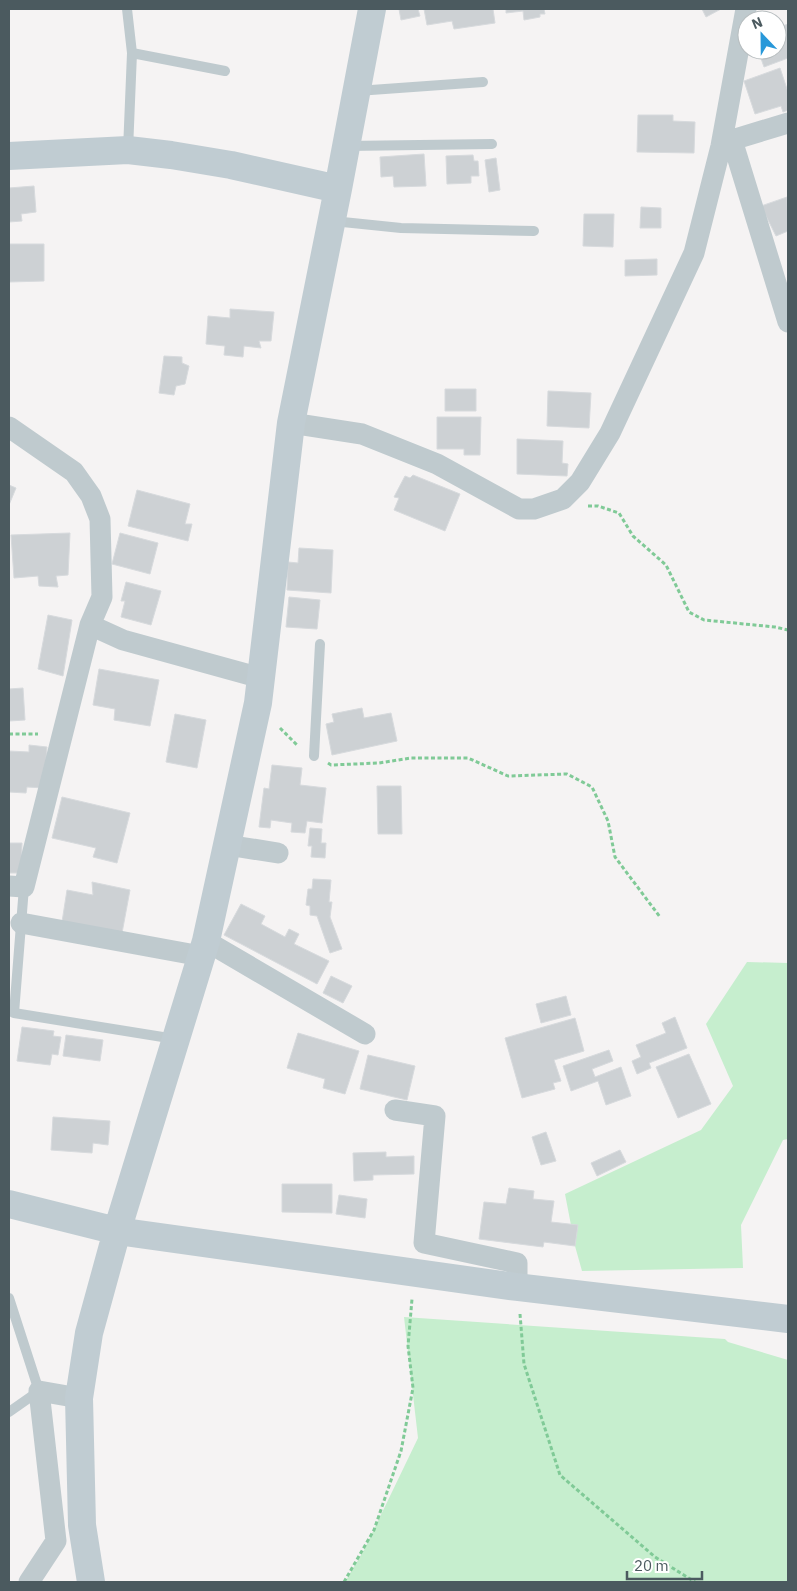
<svg xmlns="http://www.w3.org/2000/svg" width="797" height="1591" font-family="'IBM Plex Sans',sans-serif">
	<style>
		.green { fill: #c6eece }
		.building { fill: #cdd1d4; stroke: #d7dadd }
		.lines { fill: none; stroke-linecap: round; stroke-linejoin: round }
		.path { stroke: #80ca97; stroke-width: 3; stroke-dasharray: 4 2.5; stroke-linecap: butt }
		.lane { stroke: #bfcace; stroke-width: 10 }
		.street { stroke: #bfcace; stroke-width: 21 }
		.secondary { stroke: #c0ccd2; stroke-width: 28 }
	</style>
	<rect width="100%" height="100%" fill="#f5f3f3"/>
	<!-- green -->
	<path class="green" d="M747,962L788,963V1139L783,1140L741,1225L743,1268L582,1271L575,1246L565,1194L701,1130L733,1086L706,1024Z
		M404,1317L725,1339L728,1342L788,1360V1582H345L364,1550L418,1438Z"/>
	<!-- building -->
	<path class="building" d="M399,9H418L420,16L401,20Z
		M424,9H493L495,23L454,29L452,21L427,25Z
		M506,9H544L545,14H540V17L524,20L523,11L506,13Z
		M702,9H721L706,17Z
		M788,24V58L764,67L758,50H777V28Z
		M780,68L788,92V110L783,112L781,106L755,114L744,81Z
		M638,115H673V121L695,122L694,153L637,152Z
		M424,154L426,186L394,187L393,176L381,177L380,157Z
		M473,155L474,161H478L479,176H471V183L447,184L446,156Z
		M496,158L500,190L489,192L485,160Z
		M34,186L36,212L21,214L22,221L9,222V188Z
		M787,197L788,231L776,236L761,206Z
		M641,207L661,208V228H640Z
		M584,214H614L613,247L583,246Z
		M9,244H44V281L9,282Z
		M657,259V275L625,276V260Z
		M230,309L274,312L271,341H259L261,348L244,346L243,357L224,355L225,346L206,344L208,316L230,318Z
		M164,356L182,357V363L189,366L185,384L176,386L174,395L159,393Z
		M445,389H476V411H445Z
		M548,391L591,393L589,428L547,426Z
		M437,417H481L480,455H464V449H437Z
		M517,439L563,441L562,463L568,464L567,476L517,474Z
		M413,475L460,494L445,531L394,510L399,498L394,497L405,476L410,478Z
		M9,485L16,488L9,505Z
		M137,490L190,504L185,524H192L188,541L128,526Z
		M70,533L68,575L56,576L58,587L39,586L38,576L14,578L11,535Z
		M120,533L158,543L150,574L112,564Z
		M299,548L333,550L331,593L287,590L288,562L298,563Z
		M126,582L161,591L151,625L121,617L125,601H121Z
		M289,597L320,600L317,629L286,627Z
		M48,615L72,620L63,676L38,669Z
		M99,669L159,680L150,726L114,720L115,709L93,705Z
		M23,688L25,720L9,721V689Z
		M362,708L364,718L391,713L397,741L332,755L326,724L334,722L332,714Z
		M175,714L206,720L197,768L166,762Z
		M29,745L47,747L44,788L27,787L26,793L9,792V751L29,752Z
		M272,765L302,768L300,785L326,788L322,823L307,821L305,833L291,832L292,823L271,820L270,828L259,827L264,788L269,789Z
		M377,786H401L402,834H378Z
		M62,797L130,813L117,863L93,857L96,848L52,838Z
		M310,828L322,829L321,843H326L325,858L311,857L312,846H308Z
		M9,843H22L21,873H9Z
		M313,879L331,880L329,902H332L330,917L342,949L330,953L317,916L310,915V906L306,905L308,889H312Z
		M92,882L130,890L122,933L62,922L67,890L93,895Z
		M241,904L265,916L261,924L285,937L289,929L299,934L294,944L329,961L317,984L224,935Z
		M331,976L352,986L343,1003L323,993Z
		M566,996L571,1015L541,1023L536,1004Z
		M675,1017L687,1048L649,1063L651,1068L637,1074L632,1061L641,1057L636,1045L666,1033L662,1023Z
		M575,1018L584,1051L554,1060L561,1081L553,1083L555,1089L522,1098L505,1038Z
		M22,1027L54,1031L53,1036L61,1037L58,1055L52,1054L50,1065L17,1061Z
		M298,1033L359,1051L345,1094L323,1088L325,1079L287,1068Z
		M66,1035L103,1040L100,1061L63,1056Z
		M609,1050L613,1061L592,1069L595,1077L621,1067L631,1096L606,1105L598,1081L571,1091L563,1066Z
		M689,1054L711,1104L678,1118L656,1067Z
		M368,1055L415,1066L407,1100L360,1089Z
		M53,1117L110,1121L108,1145L93,1143L92,1153L51,1150Z
		M546,1132L556,1161L541,1165L532,1137Z
		M620,1150L626,1162L597,1176L591,1163Z
		M386,1152V1157L414,1156V1174L373,1175V1180L354,1181L353,1153Z
		M282,1184H332V1213L282,1212Z
		M509,1188L534,1191L533,1199L554,1201L551,1222L578,1225L575,1246L544,1242L543,1247L479,1239L484,1202L506,1204Z
		M339,1195L367,1199L365,1218L336,1214Z"/>
	<g class="lines">
		<!-- path -->
		<path class="path" d="M588,506H598L619,513L633,536L666,565L689,612L704,620L775,627L788,630
			M280,728L297,745
			M9,734H38
			M328,763L331,765L379,763L411,758H468L508,776L567,774L592,787L608,821L615,857L660,917
			M520,1314L524,1364L560,1475L655,1557L695,1582
			M344,1582L374,1530L401,1451L413,1388L408,1346L412,1299"/>
		<!-- lane -->
		<path class="lane" d="M127,9L132,53L128,150
			M132,53L225,71
			M357,91L483,82
			M347,146L492,144
			M333,221L401,228L534,231
			M314,756L320,644
			M24,887L14,1013L175,1039
			M9,1298L39,1391L9,1412"/>
		<!-- street -->
		<path class="street" d="M732,140L788,322
			M721,146L732,140L788,123
			M291,423L362,434L437,464L519,509H534L563,499L580,482L610,433L694,253L721,146L746,9
			M9,427L74,472L91,496L100,519L102,597L90,625L123,640L261,678
			M227,845L278,853
			M9,886L24,887L90,625
			M21,923L201,956
			M206,941L365,1034
			M395,1110L435,1116L424,1243L517,1263V1287
			M29,1582L56,1541L39,1391L79,1398"/>
		<!-- secondary -->
		<path class="secondary" d="M9,156L128,150L171,155L231,165L338,189
			M9,1204L117,1231L517,1287L788,1319
			M91,1582L82,1525L79,1398L89,1333L117,1231L206,941L258,703L291,423L338,189L372,9"/>
	</g>
	<!-- border -->
	<rect width="797" height="1591" fill="none" stroke="#4b5a5f" stroke-width="20"/>
	<!-- north arrow -->
	<g transform="translate(762 35) rotate(338)"><circle r="24" fill="#ffffff" stroke="#b7bdbf"/>
	<path d="M0-4L9 19L0 12L-9 19Z" fill="#2898d9"/>
	<text y="-8" font-size="14" font-weight="bold" text-anchor="middle" fill="#4b5a5f">N</text>
	</g>
	<!-- scale -->
	<path d="M627 1571v8h75v-8" fill="none" stroke="#4b5a5f" stroke-width="2.5"/>
	<text x="634" y="1571" font-size="15" fill="#4b5a5f" stroke="#ffffff" stroke-width="4" paint-order="stroke">20 m</text>
</svg>
